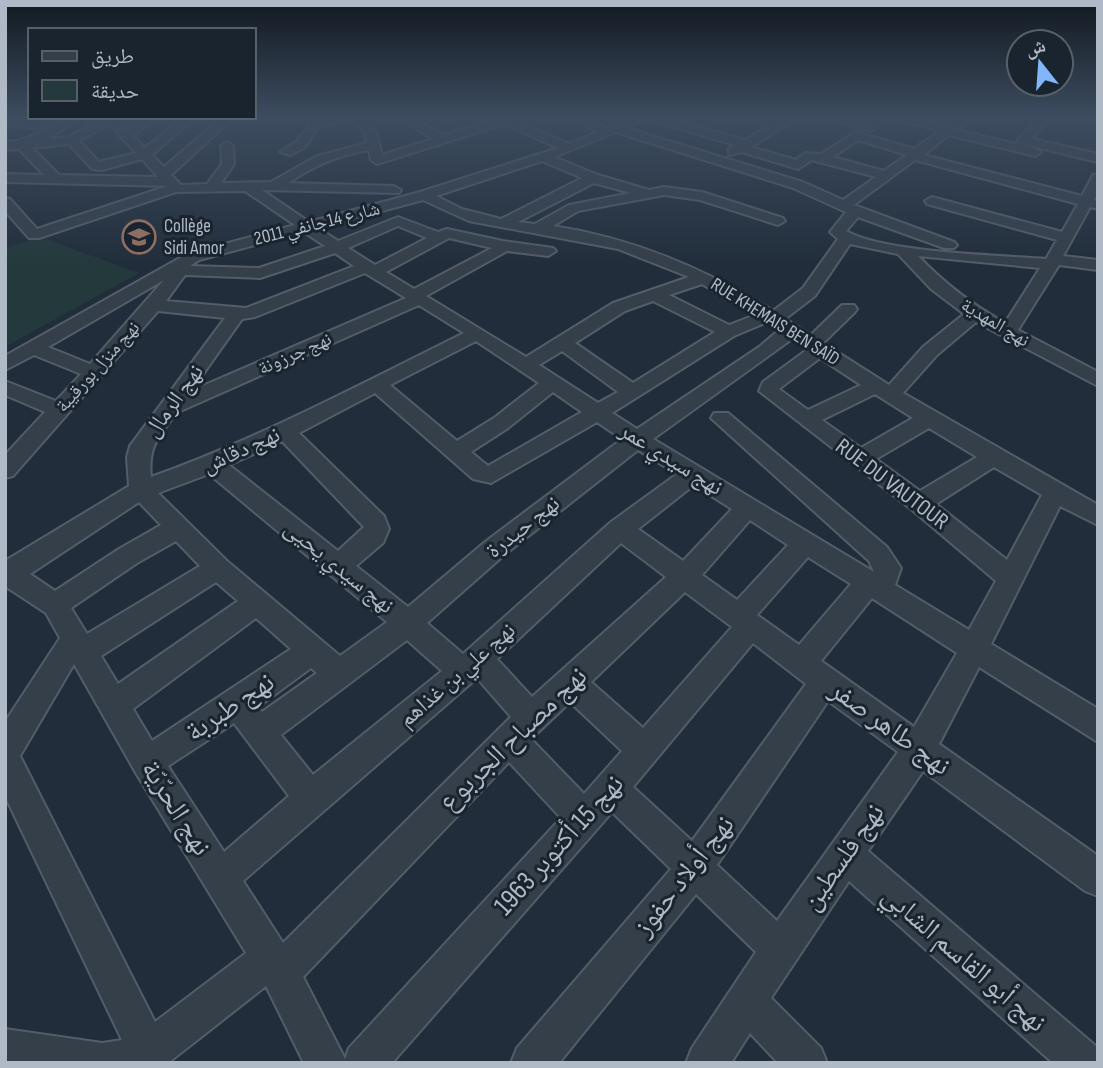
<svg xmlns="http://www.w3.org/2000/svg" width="1103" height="1068" font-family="'Sofia Sans Condensed','Noto Naskh Arabic',sans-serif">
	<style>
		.green { fill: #23393b }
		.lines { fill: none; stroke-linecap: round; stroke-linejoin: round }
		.minor-casing { stroke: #535d68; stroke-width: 4 }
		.minor { fill: #353f4a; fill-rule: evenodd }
		.labels { text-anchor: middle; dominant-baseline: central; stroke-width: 6; stroke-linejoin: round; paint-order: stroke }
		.far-street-label { font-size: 19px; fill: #b0bac6; stroke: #1a242f }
		.far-poi-label { font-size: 19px; fill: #b0bac6; stroke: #1a242f; text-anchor: start }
		.street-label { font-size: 23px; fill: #b0bac6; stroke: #1a242f }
		.near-street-label { font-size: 28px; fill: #b0bac6; stroke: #1a242f }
	</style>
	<rect width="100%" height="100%" fill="#212d3a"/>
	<!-- green -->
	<path class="green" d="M40,237L139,273L5,347V248Z"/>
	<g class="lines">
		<defs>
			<path id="minor" d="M13,116H24L21,121L64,117C49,129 28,131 10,124L8,122Z
				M255,116H266L257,124L251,121Z
				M336,116H362L376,131L382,155L433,139L397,116H409L444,135L507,116H525L516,121L569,144L597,132L568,116H583L606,128L633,116H661L745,140L769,126L739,116H758L777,122L786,116H800L751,147L796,160L805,153L821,154L856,132L914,149L940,131L885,116H906L947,126L960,116H973L957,130L1015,144L1039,116H1050L1032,139L1098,154V162L1027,145L1041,152L1035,156L949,135L924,155L1082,196L1093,175L1098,174V192L1094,200L1098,201V209L1090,207L1063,256L1098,260V270L1059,265L1018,330L1098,372V386L976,322L937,355L903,393L1098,505V525L1060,506L991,644L1098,709V742L979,667L939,744L1098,856V896L1085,891L923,771L868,851L1098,1048V1063H1053L849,881L771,998L821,1048L827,1063H778L750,1033L731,1063H686L692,1048L756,952L696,894L559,1063H511L517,1048L671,869L612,812L392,1063H304L266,986L168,1063H5V1029L102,1043L122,1040L5,796V722L60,638L46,613L5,586V561L129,486L127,457L130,446L225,318L158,311L13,476L5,478V455L45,412L5,395V381L56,401L81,374L34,355L5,370V356L187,254L295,225L245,191L176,192L39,238H29L5,211V198L10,199L37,229L168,186L5,182V174L44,175L19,149L5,150V142C39,141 55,117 81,117L48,139L69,137L105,117H119L117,120L127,130L144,117H156L133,136L145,148L183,117H195L152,155L164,167L222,117H234L171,175L181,185L207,184L222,164L221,146L227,142L233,146L234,164L221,183L271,182L317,156L367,143L364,132L352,119L319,127L304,148L290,155L280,152L296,142L311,123ZM646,119L735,145L729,149V155L742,152L798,169L812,160L876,177L843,200L803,182L626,128ZM109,124L136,153L99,162L79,141ZM504,124L558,148L420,192L309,222L262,190L399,193L401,190L394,186L288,183C313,166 338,155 369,150L371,160L377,164ZM616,132L793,188L846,212L830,232L838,239L803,288L773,311C704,268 633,238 553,226L578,211L664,195L700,200L778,225L785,221L783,218L702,192L664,187L649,190L598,175L554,157ZM858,140L907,155L884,171L833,157ZM69,144L92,169L102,170L142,159L158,177L59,175L32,148ZM915,160L1078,204L1062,232L932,197L925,201L927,204L1057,240L1046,259C997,255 885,253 846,231L858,217L944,248H954L957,245L954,242L854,205ZM542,161L582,178L501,219L462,209L436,196ZM594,183L631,193L569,205L535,224L518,222ZM423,200L469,221L618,249L689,277L613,303L526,357L426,296L507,251L548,256L556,251L553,248L503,241L447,229L438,232L398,217L338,241L318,228ZM398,226L427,238L375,265L348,248ZM304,232L325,246L259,268L190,266L199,260ZM449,238L492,248L414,289L386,272ZM850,244L898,254L931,289L964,314L923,347L889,385L823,343L854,313L857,309L854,305H842L811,335L785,319L815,296ZM335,253L354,266L246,308L166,301L185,275L260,278ZM918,256L1040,268L1005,323C972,305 944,283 918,256ZM365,273L406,298L191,391L242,319L255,317ZM164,280L90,364L48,347ZM702,284L755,315L729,325L669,295ZM653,301L715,332L633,383L575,343L625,311ZM419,305L464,333C361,384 260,438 151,477C148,446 158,438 176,413ZM767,322L779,330L759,347L637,429L612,413L734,336ZM792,339L808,349L763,382L759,391L911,509L996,581L969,630L895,585L901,568L887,547L728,413H714L711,418L869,561L874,572L653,439ZM476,341L539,383L494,418L457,441L390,385ZM562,351L618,392L598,403L539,365ZM820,358L861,385L808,410L779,389ZM553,392L582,412L488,466L471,452L508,428ZM375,393L473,479L491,483L597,422L622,439L485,542L408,607L356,566L383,543L389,529L384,516L299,433ZM875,394L913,418L861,448L822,420ZM929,428L977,457L920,491L876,459ZM282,441L364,527L338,551L229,465ZM638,450L677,474L611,522L463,654L427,623L503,556ZM994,467L1042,495L1007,560L936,504ZM209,474L387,622L340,656L227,561L158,493ZM694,485L732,509L683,561L638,529ZM139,502L161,525L119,549L55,591L30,574ZM750,520L788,545L737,600L702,575ZM176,541L200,566L87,634L71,608L137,563ZM621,543L666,577L532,697L497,659ZM808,557L851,584L799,645L757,615ZM216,582L238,601L118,684L101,656ZM685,592L732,627L643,728L591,682ZM872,598L957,653L914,727L821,661ZM256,618L291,649L152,741L133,709ZM407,640L442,671L313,775L281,735ZM753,643L806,684L692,841L633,787ZM74,664L136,773L246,953L155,1022L20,756ZM311,668L317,673L262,712L258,707ZM477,678L511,717L283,943L243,881ZM828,701L898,752L777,921L717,865ZM570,702L622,751L584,794L531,739ZM234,723L289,796L224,852L168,766ZM509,762L561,818L349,1048L345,1059L303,977Z
				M822,116H841L876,128L870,131Z
				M1085,116H1098V121L1086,118Z"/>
		</defs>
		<!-- minor casing -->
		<use href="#minor" class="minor-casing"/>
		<!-- minor -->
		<use href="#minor" class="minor"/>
	</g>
	<!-- sky -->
	<linearGradient id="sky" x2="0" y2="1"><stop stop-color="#121920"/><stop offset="0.44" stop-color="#3d4c60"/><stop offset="1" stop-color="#3d4c60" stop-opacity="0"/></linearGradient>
	<rect width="1103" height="266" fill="url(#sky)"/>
	<!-- icons -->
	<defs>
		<symbol id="school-ring" viewBox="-11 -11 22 22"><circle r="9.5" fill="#1a242f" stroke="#8d6e63" stroke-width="1.5"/><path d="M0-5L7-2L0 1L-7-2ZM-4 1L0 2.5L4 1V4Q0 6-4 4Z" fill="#8d6e63"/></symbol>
	</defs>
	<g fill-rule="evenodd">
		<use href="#school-ring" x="120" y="218" width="38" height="38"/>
	</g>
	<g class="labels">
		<!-- far-street labels -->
		<g class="far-street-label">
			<text transform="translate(317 224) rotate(-14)">شارع 14جانفي 2011</text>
			<text transform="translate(775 322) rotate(32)">RUE KHEMAIS BEN SAÏD</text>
			<text transform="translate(995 323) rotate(31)">نهج المهدية</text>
			<text transform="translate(295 354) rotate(-24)">نهج جرزونة</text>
			<text transform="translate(98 367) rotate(-48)">نهج منزل بورقيبة</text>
		</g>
		<!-- far-poi labels -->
		<g class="far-poi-label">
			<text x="164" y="226">Collège<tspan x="164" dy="22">Sidi Amor</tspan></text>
		</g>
		<!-- street labels -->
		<g class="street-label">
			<text transform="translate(174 401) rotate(-54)">نهج الرمال</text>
			<text transform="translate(241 450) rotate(-24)">نهج دقاش</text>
			<text transform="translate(671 459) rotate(32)">نهج سيدي عمر</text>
			<text transform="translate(892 484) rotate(37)">RUE DU VAUTOUR</text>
			<text transform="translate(523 527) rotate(-38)">نهج حيدرة</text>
			<text transform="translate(339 567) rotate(39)">نهج سيدي يحيى</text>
			<text transform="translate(457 675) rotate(-41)">نهج علي بن غذاهم</text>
		</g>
		<!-- near-street labels -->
		<g class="near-street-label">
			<text transform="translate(230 707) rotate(-34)">نهج طبربة</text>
			<text transform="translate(890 728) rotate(36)">نهج طاهر صفر</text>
			<text transform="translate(513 739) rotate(-44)">نهج مصباح الجربوع</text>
			<text transform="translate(176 808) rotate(58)">نهج الحرّيّة</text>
			<text transform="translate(559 845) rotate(-48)">نهج 15 أكتوبر 1963</text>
			<text transform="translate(843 857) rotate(-55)">نهج فلسطين</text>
			<text transform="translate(684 876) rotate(-52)">نهج أولاد حفوز</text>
			<text transform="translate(964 959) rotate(41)">نهج أبو القاسم الشابي</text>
		</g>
	</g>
	<!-- border -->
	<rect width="1103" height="1068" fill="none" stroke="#b0bac6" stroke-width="14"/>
	<!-- legend -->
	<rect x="28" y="28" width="228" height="91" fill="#1a242f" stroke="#56606b" stroke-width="2"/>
	<rect x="42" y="51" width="35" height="10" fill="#353f4a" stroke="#56606b" stroke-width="2"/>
	<text x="91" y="63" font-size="21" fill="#b0bac6">طريق</text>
	<rect x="42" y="80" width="35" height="21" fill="#23393b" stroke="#56606b" stroke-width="2"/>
	<text x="91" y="98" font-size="21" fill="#b0bac6">حديقة</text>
	<!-- north arrow -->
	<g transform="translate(1040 63) rotate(343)"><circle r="33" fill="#1a242f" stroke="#56606b" stroke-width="2"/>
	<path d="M0-5L12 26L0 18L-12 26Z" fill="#83b6f9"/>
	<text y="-10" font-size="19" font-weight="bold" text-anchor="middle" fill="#b0bac6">ش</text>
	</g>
</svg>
